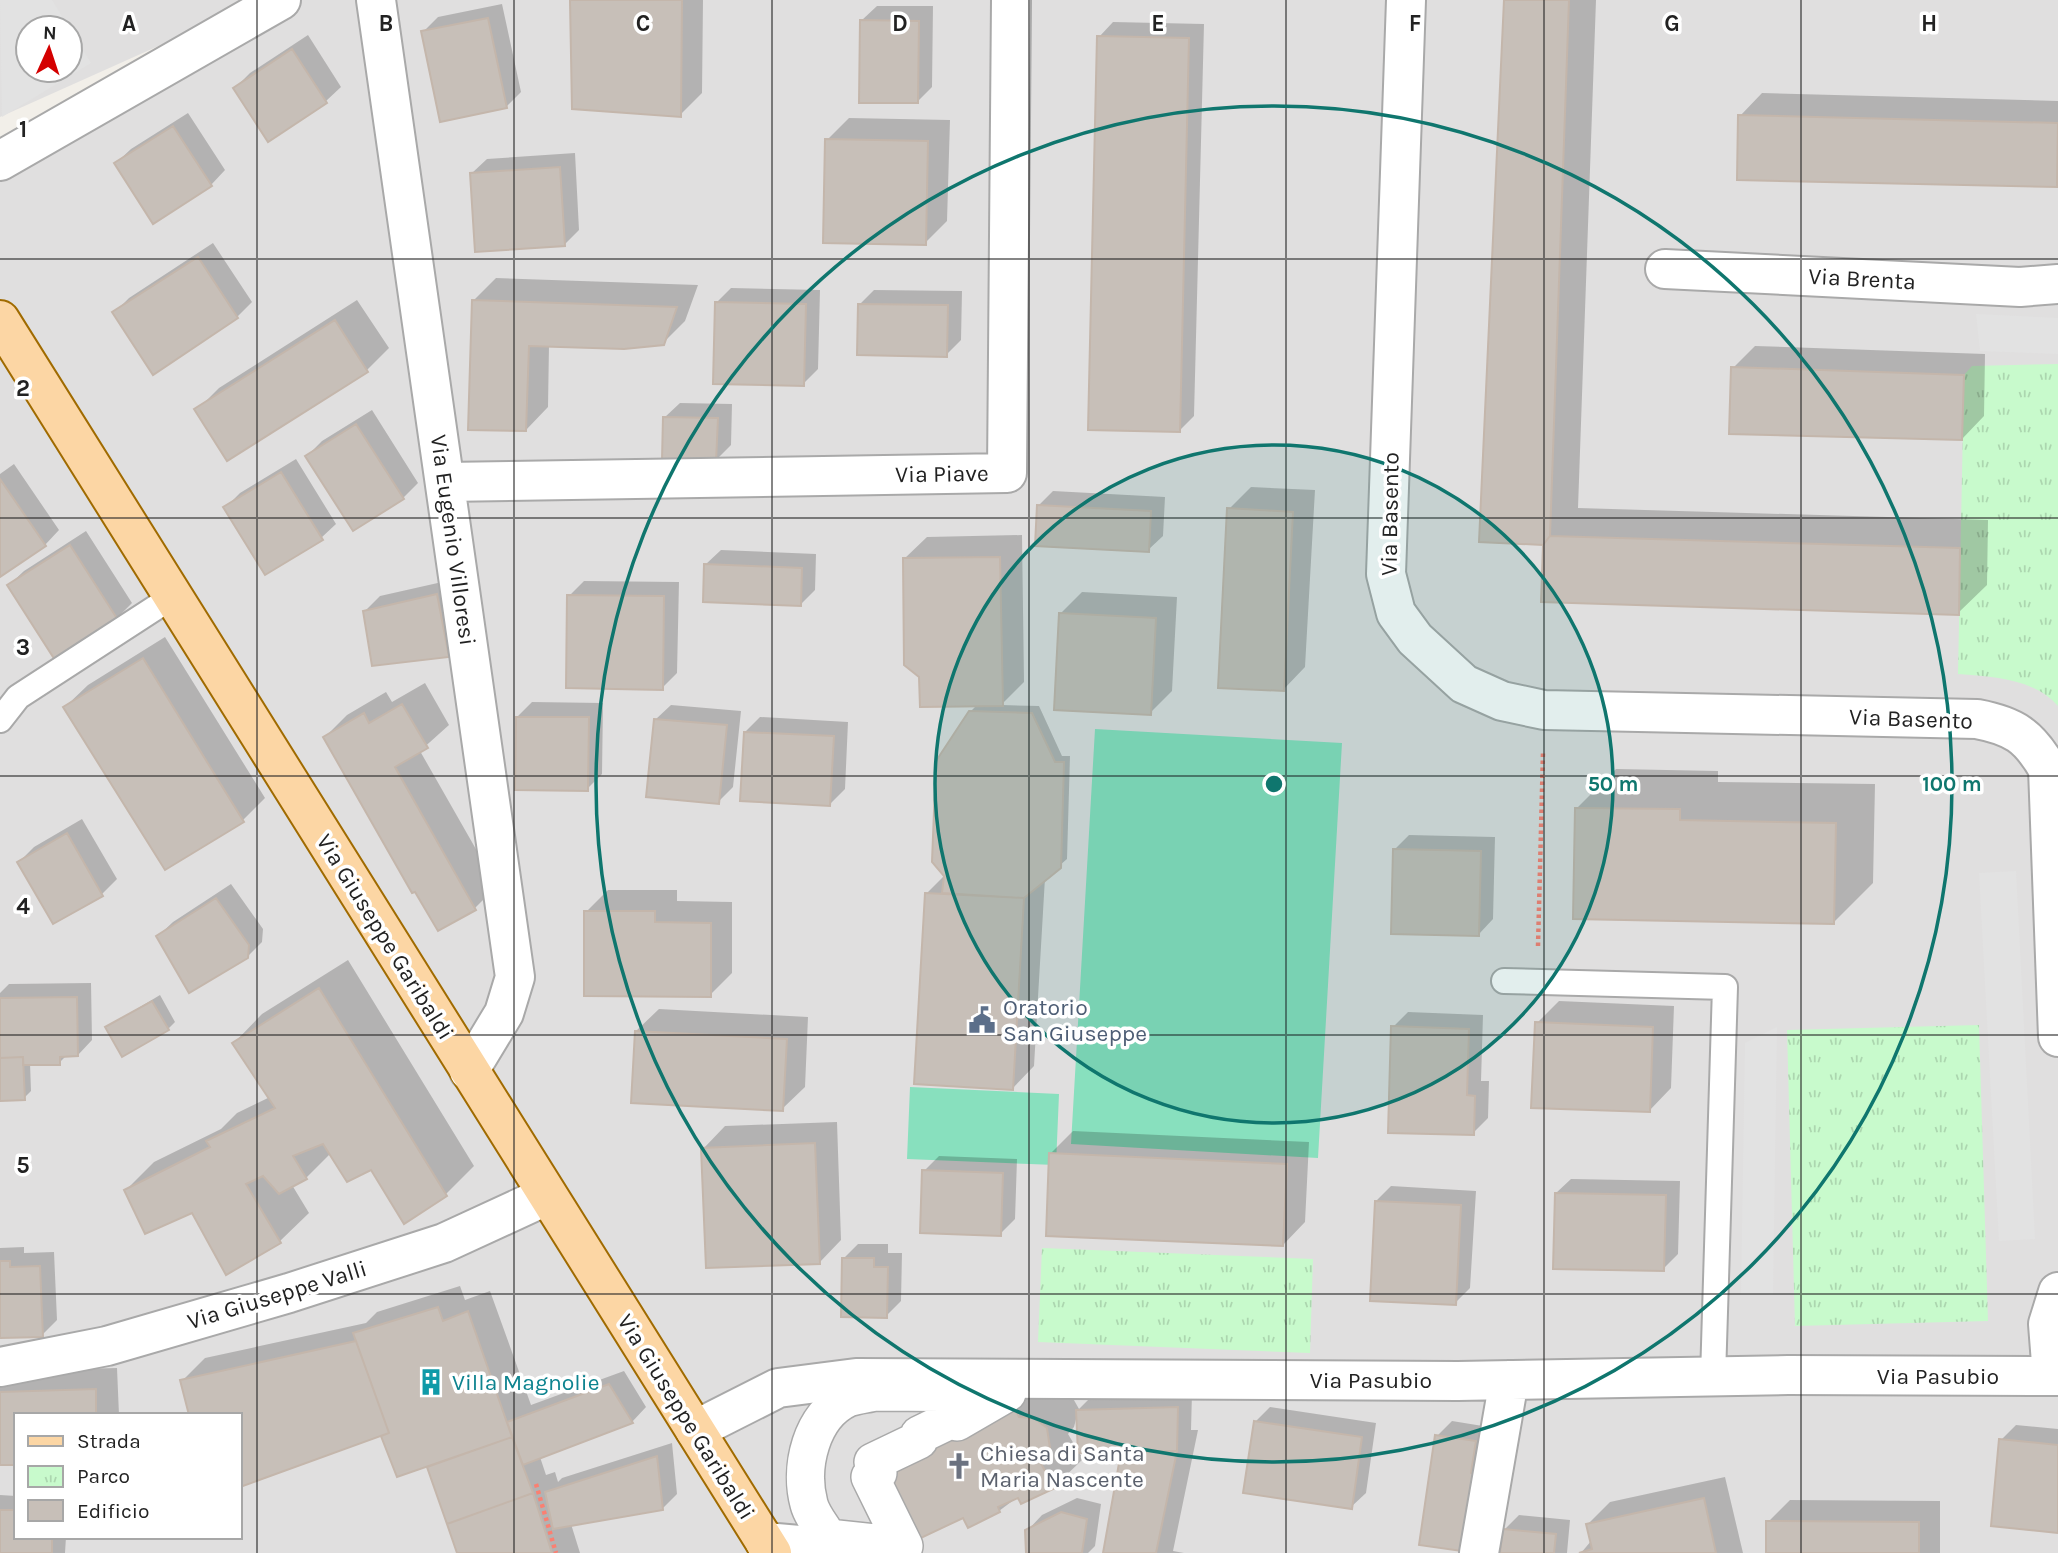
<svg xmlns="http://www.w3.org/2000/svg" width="2058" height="1553" font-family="Karla,sans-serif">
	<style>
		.residential { fill: #e0dfdf; fill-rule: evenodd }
		.park { fill: url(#park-tufts) }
		.pitch { fill: #88e0be }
		.parking { fill: #e2e2e2 }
		.shadow { fill: #0003 }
		.building { fill: #c7bfb8; stroke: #c4b6ab; stroke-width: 2 }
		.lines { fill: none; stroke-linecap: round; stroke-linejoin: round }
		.service-casing { stroke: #a9a9a9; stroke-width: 28 }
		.pedestrian-casing { stroke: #a9a9a9; stroke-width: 40 }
		.minor-casing { stroke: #a9a9a9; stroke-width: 42 }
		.primary-casing { stroke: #a06b00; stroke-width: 42 }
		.path { stroke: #fa8072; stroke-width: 4.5; stroke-dasharray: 3.5 3.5; stroke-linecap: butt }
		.service { stroke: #fff; stroke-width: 24 }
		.pedestrian { stroke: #fff; stroke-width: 37 }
		.minor { stroke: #fff; stroke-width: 38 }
		.primary { stroke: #fcd6a4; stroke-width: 38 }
		.grid { fill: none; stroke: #222; stroke-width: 2; stroke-opacity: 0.55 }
		.ring { fill: none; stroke: #0f766e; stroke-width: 3.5 }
		.labels { text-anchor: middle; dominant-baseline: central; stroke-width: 7; stroke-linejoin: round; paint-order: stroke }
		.street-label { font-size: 23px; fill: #222; stroke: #fff }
		.service-label { font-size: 23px; fill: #4e5e75; stroke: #fff; text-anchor: start }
		.culture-label { font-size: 23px; fill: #0d838f; stroke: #fff; text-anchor: start }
		.worship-label { font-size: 23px; fill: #5b616d; stroke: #fff; text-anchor: start }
		.grid-label { font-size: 23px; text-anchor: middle; font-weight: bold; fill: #222; stroke: #fff; stroke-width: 7; stroke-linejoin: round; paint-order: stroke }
		.centre { fill: #0f766e; stroke: #fff; stroke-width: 3.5 }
		.ring-label { font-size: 21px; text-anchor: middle; font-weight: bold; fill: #0f766e; stroke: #fff; stroke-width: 7; stroke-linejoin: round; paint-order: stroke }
	</style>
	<defs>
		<pattern id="park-tufts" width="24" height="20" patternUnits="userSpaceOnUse" patternTransform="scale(1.75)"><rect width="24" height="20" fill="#c8facc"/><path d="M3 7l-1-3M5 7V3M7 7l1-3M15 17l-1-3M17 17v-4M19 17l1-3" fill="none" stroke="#acd6af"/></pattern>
	</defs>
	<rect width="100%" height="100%" fill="#f2efe9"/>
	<!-- residential -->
	<path class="residential" d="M0,0H261L0,117ZM28,28H70V70H28Z
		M300,0H2058V1553H782L0,300V174Z
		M0,340L761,1553H0ZM16,1415H240V1537H16Z"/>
	<!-- park -->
	<path class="park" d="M2058,364V706C2033,678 1993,677 1958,674L1964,375L1972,366Z
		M1979,1025L1988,1321L1795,1326L1787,1030Z
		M1042,1248L1313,1259L1310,1353L1038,1342Z"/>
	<!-- pitch -->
	<path class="pitch" d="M1095,729L1342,743L1318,1158L1071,1144Z
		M910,1087L1059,1094L1056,1165L907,1159Z"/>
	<!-- parking -->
	<path class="parking" d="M0,0H52L69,28H28V70H70V29L91,63L2,117Z
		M1976,314L2058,318V354L1980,351Z
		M2016,871L2035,1239L1999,1241L1979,873Z
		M1777,1027L1773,1295L1741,1294L1745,1043Z"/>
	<!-- shadow -->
	<path class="shadow" d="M572,0H703L702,93L680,115Z
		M1505,0H1596L1578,508L1988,520L1987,585L1958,613L1544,543Z
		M502,4L521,92L506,107L423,32L438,17Z
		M877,6H933L932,87L917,102L862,20Z
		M1113,22L1204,24L1194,416L1179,431L1099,37Z
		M308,35L341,87L326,101L269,139L235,88L250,73Z
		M1762,93L2058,101V183L2056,186L1740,116Z
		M188,113L225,170L211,185L116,163L131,149Z
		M849,118L950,120L947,221L925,243L827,140Z
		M575,153L579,230L564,245L472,173L487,159Z
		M213,243L252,302L237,317L114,313L129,298Z
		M496,278L698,285L685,321L663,343L549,345L548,407L526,430L474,300Z
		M731,288L820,290L818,369L803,384L717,302Z
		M874,290L962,291L961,340L946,355L859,305Z
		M357,300L389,348L367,370L197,410L219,388Z
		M1755,346L1985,354L1984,416L1962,439L1733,368Z
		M680,403L732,404L731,445L716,460L665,417Z
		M372,410L418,483L403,498L307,456L322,441Z
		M296,459L336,524L321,538L225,508L240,493Z
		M14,464L59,530L45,545L0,575V474Z
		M1251,487L1315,490L1305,667L1283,690L1229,509Z
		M1053,491L1165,497L1163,536L1148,550L1038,506Z
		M86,531L132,603L117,618L9,585L24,571Z
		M1022,535L1024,682L1001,705L1039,706L1062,756H1070L1067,859L1045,878L1034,1066L1012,1089L927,893L945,875L970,712L978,704L921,676L904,559L927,537Z
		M721,550L816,554L815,590L800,605L706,564Z
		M451,580L463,641L448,656L365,611L380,596Z
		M584,581L679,582L677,673L662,688L569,596Z
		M1082,592L1177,597L1172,691L1150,713L1060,614Z
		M165,637L265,798L243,820L166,868L65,707L88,685Z
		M425,683L449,725L420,751L497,886L475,908L325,737L347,715L386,692L392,702Z
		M532,702L603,703L602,774L587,789L517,717Z
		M671,705L741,711L733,787L718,802L656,719Z
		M760,717L848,722L845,789L830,804L745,732Z
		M1616,769L1718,771V782L1875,784L1873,883L1834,922L1577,808Z
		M82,819L117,879L102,894L54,922L19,862L34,847Z
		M1409,835L1495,837L1493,919L1479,934L1394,850Z
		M231,884L263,929L262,942L247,957L158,936L173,922Z
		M608,890H677V901L732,902V973L710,995L586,912Z
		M348,960L474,1166L446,1194L331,1153L306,1178L292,1185L309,1213L280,1241L226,1272L193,1210L126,1190L154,1162L221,1129L237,1113L270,1097L234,1043L262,1014Z
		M91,983L92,1040L78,1055H67L59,1063H30L31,1091L24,1098L0,1099V993L9,984Z
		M160,995L175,1022L168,1029L107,1027Z
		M1559,1001L1674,1006L1671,1088L1649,1111L1537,1023Z
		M659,1009L808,1017L805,1087L782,1109L636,1031Z
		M1408,1012L1483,1015L1481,1081H1489L1488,1118L1473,1133L1393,1027Z
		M837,1122L841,1240L819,1263L703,1149L725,1126Z
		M1073,1131L1309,1142L1305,1222L1283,1245L1051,1153Z
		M939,1156L1017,1159L1015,1219L1000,1234L924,1171Z
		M1571,1179L1680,1181L1678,1254L1663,1269L1556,1193Z
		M1391,1186L1476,1191L1470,1288L1455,1303L1376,1201Z
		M858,1244H888V1253H902L901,1301L886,1316L843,1259Z
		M24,1247V1253L54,1252L57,1320L42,1335L0,1336V1248Z
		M460,1286L465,1300L490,1291L531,1405L624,1371L646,1407L632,1422L540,1457L546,1475L555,1472L558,1482L562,1478L672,1443L677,1494L662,1509L571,1524L580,1553H459L428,1465L398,1475L382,1434L240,1485V1415L182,1381L205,1358L366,1323L377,1312Z
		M117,1368L119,1415H16L0,1464V1371Z
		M997,1389L1070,1393L1079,1409L1093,1395L1192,1393L1191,1430H1198L1173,1551L1184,1553H1104L1123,1451L1077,1415L1074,1427L1068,1434L1083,1459L1054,1487L1019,1496L999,1511L969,1526Z
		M1270,1407L1376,1423L1366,1493L1351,1507L1255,1422Z
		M1452,1421L1489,1427L1485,1459L1421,1544L1437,1436Z
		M2016,1425L2058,1429V1531L2001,1440Z
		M1725,1477L1743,1553H1581L1591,1541L1588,1524L1610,1502Z
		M0,1495L16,1496V1537H66L65,1553H0Z
		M1077,1498L1101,1504L1095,1546L1088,1553H1028L1027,1531L1042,1515Z
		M1790,1500L1940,1501V1553H1768V1522Z
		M1519,1515L1570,1520L1567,1553H1502L1504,1530Z"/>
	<!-- building -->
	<path class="building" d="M570,0H682L681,117L572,109Z
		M1504,0H1569L1550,536L1543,545L1479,542Z
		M488,18L507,108L440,122L421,31Z
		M860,20L919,21L918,103H859Z
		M1097,36L1189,38L1180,432L1088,430Z
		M292,49L327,103L268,142L233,88Z
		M1738,115L2058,123L2057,187L1737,180Z
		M173,126L212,186L153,224L114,163Z
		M825,139L928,141L926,245L823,243Z
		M560,167L565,246L475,252L470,173Z
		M198,257L238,318L153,375L112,312Z
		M472,300L677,307L664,345L624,349L529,346L526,431L468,430Z
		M715,302L806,304L804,386L713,384Z
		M858,304L948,305L947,357L857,355Z
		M335,320L368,372L227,461L194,409Z
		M1731,367L1964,375L1962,440L1729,434Z
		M663,417L718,418L716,462L662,460Z
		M356,424L404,499L353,531L305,456Z
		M281,472L323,540L265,575L223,507Z
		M0,479L46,546L0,577Z
		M1037,505L1151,511L1149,552L1035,546Z
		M1227,508L1293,512L1284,691L1218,688Z
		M1550,536L1960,548L1959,615L1541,602L1543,545Z
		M70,545L118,620L55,660L7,585Z
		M1000,557L1003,706L920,707L919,677L904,665L903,558Z
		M704,564L802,568L801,606L703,602Z
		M437,594L449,657L372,666L363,611Z
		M567,595L664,596L663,690L566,688Z
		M1059,613L1156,618L1151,715L1054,710Z
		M143,658L244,822L165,870L63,707Z
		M402,704L428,748L395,767L476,910L438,931L415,892L412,893L323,737L364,713L369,723Z
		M969,711L1032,713L1055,762H1064L1061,868L1024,898L942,893L944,876L932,862L936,761Z
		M516,717H589L588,791L515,790Z
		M654,719L727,725L719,804L646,797Z
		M744,732L834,736L830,806L740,801Z
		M1575,808L1680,809V820L1836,823L1834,924L1573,919Z
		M67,833L103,896L53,924L17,862Z
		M1393,849L1481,851L1479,936L1391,934Z
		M925,893L1024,898L1013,1090L914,1084Z
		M216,898L249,945L248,958L189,993L156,936Z
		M584,911H655V922L711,923V997L584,996Z
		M319,988L447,1196L404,1224L371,1170L347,1182L323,1144L293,1156L307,1179L279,1194L263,1176L246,1184L281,1243L226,1275L192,1213L145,1234L124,1190L210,1147L206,1141L275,1108L232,1043Z
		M77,997L78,1056L60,1057V1065H23V1057L0,1058V998Z
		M152,1001L169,1030L122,1057L105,1027Z
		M1535,1022L1653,1027L1650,1112L1531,1108Z
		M1391,1026L1469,1029L1467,1095L1475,1096L1474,1135L1388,1133Z
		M635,1031L787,1039L783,1111L631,1103Z
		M23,1057L25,1100L0,1101V1058Z
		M815,1143L820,1264L706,1268L701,1148Z
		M1049,1153L1287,1164L1283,1246L1046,1236Z
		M922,1170L1003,1173L1001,1236L920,1233Z
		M1555,1193L1666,1195L1664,1271L1553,1269Z
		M1375,1201L1461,1205L1456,1305L1370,1301Z
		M842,1258H874V1267H888L887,1318L841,1317Z
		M0,1261H10V1267L40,1266L43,1337L0,1338Z
		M438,1307L443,1321L468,1311L512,1437L397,1477L381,1436L389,1433L353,1333Z
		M356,1341L389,1433L240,1487V1415H189L180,1380Z
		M609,1384L633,1423L523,1465L507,1422Z
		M96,1389V1415H16V1465H0V1392Z
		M1007,1393L1019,1417L1034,1418L1047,1428L1050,1448L1046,1458L1040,1462L1055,1488L1021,1504L1018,1498L998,1507L1000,1512L968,1528L963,1518L904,1546L870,1477Z
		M1178,1407L1177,1451L1078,1453L1076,1410Z
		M1254,1421L1362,1437L1352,1509L1243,1493Z
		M1435,1435L1476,1441L1471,1473L1481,1475L1469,1552L1419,1545Z
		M512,1437L533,1493L447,1524L427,1467Z
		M1999,1439L2058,1445V1533L1991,1526Z
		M1177,1451L1156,1553H1103L1121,1452Z
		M657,1456L663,1510L553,1529L545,1492Z
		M533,1493L552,1553H457L447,1524Z
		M1704,1498L1716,1553H1579L1592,1549L1586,1524Z
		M0,1510H16V1537H52V1553H0Z
		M1061,1512L1087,1519L1082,1553H1026L1025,1530Z
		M1766,1521L1919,1522V1553H1766Z
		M1503,1529L1556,1534L1554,1553H1500Z"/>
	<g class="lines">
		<defs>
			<path id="service" d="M0,720L18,697L172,597
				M1504,981L1725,987L1713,1377"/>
			<path id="pedestrian" d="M875,1392L1007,1393L957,1422L950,1420L919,1435V1440L873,1462L878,1473L870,1477L904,1546L828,1538C822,1527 812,1516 809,1504C799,1467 811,1415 848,1398C856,1395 867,1394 875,1392Z"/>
			<path id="minor" d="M376,0L515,977L504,1013L469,1071
				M1406,0L1386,574L1396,613L1415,639L1464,684L1502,701L1544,710L1977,719C2014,726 2029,736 2048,769L2058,1037
				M0,161L281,0
				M1665,269L2020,287L2058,284
				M445,482L1007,473L1011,0
				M0,1367L107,1346L289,1293L444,1243L546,1196
				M2052,1376L2048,1324L2058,1292
				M695,1430L778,1388L856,1378L1458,1381L1788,1375L2058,1376
				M765,1542L893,1553
				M1479,1553L1509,1380"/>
			<path id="primary" d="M0,320L772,1553"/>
		</defs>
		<!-- service casing -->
		<use href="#service" class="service-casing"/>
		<!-- pedestrian casing -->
		<use href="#pedestrian" class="pedestrian-casing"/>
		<!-- minor casing -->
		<use href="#minor" class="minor-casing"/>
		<!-- primary casing -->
		<use href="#primary" class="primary-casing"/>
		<!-- path -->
		<path class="path" d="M1538,946L1543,752
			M536,1484L556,1553"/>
		<!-- service -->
		<use href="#service" class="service"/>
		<!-- pedestrian -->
		<use href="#pedestrian" class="pedestrian"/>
		<!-- minor -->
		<use href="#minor" class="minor"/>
		<!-- primary -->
		<use href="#primary" class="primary"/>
	</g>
	<!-- grid -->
	<path class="grid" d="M257,0V1553M514,0V1553M772,0V1553M1029,0V1553M1286,0V1553M1544,0V1553M1801,0V1553M0,259H2058M0,518H2058M0,776H2058M0,1035H2058M0,1294H2058"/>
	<!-- distance rings -->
	<circle cx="1274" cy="784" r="339" fill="#0f766e" fill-opacity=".12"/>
	<g class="ring">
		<circle cx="1274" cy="784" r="339"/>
		<circle cx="1274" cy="784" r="678"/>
	</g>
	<!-- icons -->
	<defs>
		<symbol id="civic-bare" viewBox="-9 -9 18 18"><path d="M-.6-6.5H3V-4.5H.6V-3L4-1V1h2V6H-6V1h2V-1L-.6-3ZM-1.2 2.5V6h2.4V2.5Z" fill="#5c6f8a" stroke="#fff" stroke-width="2.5" paint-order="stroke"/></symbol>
		<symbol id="building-bare" viewBox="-9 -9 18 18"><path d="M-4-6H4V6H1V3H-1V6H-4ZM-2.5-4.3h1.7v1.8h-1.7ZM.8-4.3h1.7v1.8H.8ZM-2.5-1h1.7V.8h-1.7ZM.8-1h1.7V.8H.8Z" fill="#0f9aa8" stroke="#fff" stroke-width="2.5" paint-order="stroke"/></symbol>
		<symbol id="church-bare" viewBox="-9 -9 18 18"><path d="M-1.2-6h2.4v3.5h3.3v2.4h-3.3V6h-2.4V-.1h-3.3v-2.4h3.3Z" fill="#6b7280" stroke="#fff" stroke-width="2.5" paint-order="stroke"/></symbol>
	</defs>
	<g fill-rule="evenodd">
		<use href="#civic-bare" x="963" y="1001" width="38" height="38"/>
		<use href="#building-bare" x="412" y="1363" width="38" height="38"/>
		<use href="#church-bare" x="940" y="1447" width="38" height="38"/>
	</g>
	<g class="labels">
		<!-- street labels -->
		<g class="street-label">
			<text transform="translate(1862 279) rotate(3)">Via Brenta</text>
			<text transform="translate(942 474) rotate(-1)">Via Piave</text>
			<text transform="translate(1390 514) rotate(-89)">Via Basento</text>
			<text transform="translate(453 540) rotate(82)">Via Eugenio Villoresi</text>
			<text transform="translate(1911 719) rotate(2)">Via Basento</text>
			<text transform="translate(385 937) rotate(58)">Via Giuseppe Garibaldi</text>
			<text transform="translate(277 1295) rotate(-17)">Via Giuseppe Valli</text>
			<text x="1938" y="1376">Via Pasubio</text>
			<text x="1371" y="1380">Via Pasubio</text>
			<text transform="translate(686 1417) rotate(58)">Via Giuseppe Garibaldi</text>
		</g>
		<!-- service labels -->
		<g class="service-label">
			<text x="1003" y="1007">Oratorio<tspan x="1003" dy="26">San Giuseppe</tspan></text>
		</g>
		<!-- culture labels -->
		<g class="culture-label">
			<text x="452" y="1382">Villa Magnolie</text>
		</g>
		<!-- worship labels -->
		<g class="worship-label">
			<text x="980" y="1453">Chiesa di Santa<tspan x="980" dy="26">Maria Nascente</tspan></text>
		</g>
	</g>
	<g class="grid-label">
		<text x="129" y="31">A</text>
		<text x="386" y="31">B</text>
		<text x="643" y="31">C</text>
		<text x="900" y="31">D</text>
		<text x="1158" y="31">E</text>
		<text x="1415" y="31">F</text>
		<text x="1672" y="31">G</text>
		<text x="1929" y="31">H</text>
		<text x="23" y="137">1</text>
		<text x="23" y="396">2</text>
		<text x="23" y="655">3</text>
		<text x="23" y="914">4</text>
		<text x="23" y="1173">5</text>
	</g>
	<circle cx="1274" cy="784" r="10" class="centre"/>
	<g class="ring-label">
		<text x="1613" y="791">50 m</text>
		<text x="1952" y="791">100 m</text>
	</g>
	<!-- legend -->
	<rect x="14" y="1413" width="228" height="126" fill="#ffffff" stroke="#a7a7a7" stroke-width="2"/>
	<rect x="28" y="1436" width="35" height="10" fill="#fcd6a4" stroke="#a7a7a7" stroke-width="2"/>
	<text x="77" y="1448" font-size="21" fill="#222222">Strada</text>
	<rect x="28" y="1466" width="35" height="21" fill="url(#park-tufts)" stroke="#a7a7a7" stroke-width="2"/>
	<text x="77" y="1483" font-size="21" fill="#222222">Parco</text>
	<rect x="28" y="1500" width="35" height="21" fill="#c7bfb8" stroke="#a7a7a7" stroke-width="2"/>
	<text x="77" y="1518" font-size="21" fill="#222222">Edificio</text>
	<!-- north arrow -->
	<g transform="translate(49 49) rotate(3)"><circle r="33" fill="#ffffff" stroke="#a7a7a7" stroke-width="2"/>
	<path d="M0-5L12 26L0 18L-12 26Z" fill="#d40000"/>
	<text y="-10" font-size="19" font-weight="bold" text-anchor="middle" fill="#222222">N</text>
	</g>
</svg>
